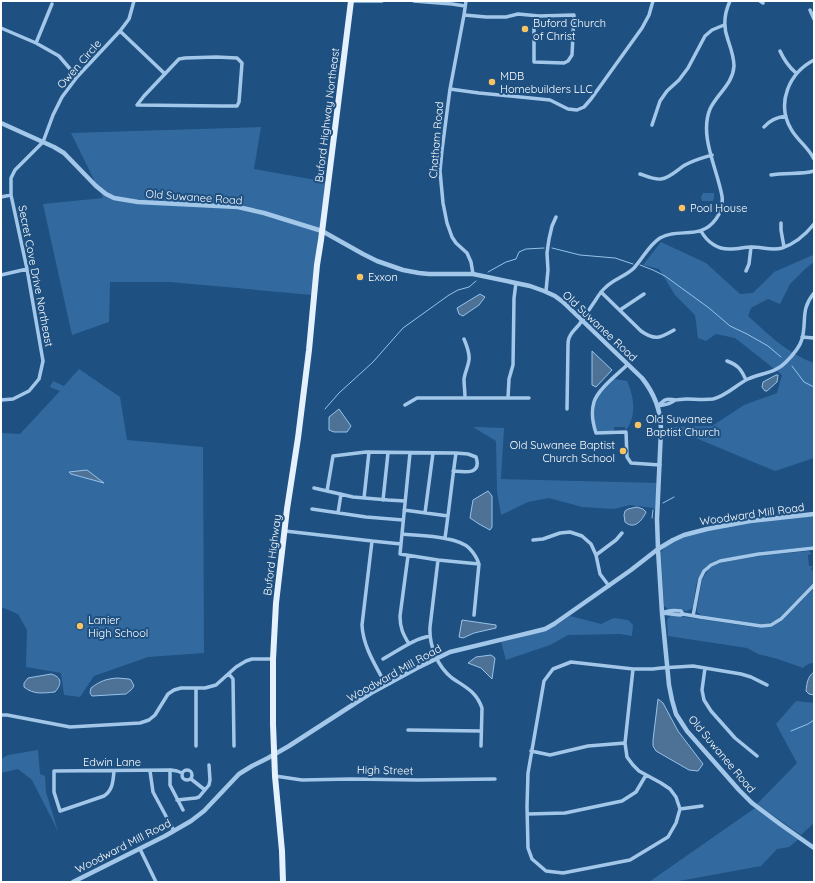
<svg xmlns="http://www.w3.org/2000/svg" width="815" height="883" font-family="Quicksand,sans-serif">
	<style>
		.green { fill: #326a9f }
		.water { fill: #4e7296; stroke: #97c3ea }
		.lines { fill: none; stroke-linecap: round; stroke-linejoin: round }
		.stream { stroke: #97c3ea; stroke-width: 1 }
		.minor { stroke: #a3c7e9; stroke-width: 3.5 }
		.tertiary { stroke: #a3c7e9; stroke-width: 4.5 }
		.primary { stroke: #e6f1fe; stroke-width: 6 }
		.poi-dot { fill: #f8c363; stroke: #1e5081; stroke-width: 1.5 }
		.labels { text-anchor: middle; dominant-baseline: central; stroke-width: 4; stroke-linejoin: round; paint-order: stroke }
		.poi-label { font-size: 11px; fill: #fff; stroke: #1e5081; text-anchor: start }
		.street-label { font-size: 11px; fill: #fff; stroke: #1e5081 }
	</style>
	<rect width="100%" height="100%" fill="#1e5081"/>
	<!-- green -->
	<path class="green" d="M261,127L254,169L327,182L312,295L170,282H110L109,322L72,335L43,204L103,198L71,133Z
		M703,193H714V198L713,201H702L701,197Z
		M661,242L706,263L740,294L753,293L774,272L813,255L814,253V262L805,269L790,284L780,304L768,299L751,308L748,316C769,335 787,353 814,363V458L775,471L691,436L670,435L671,427L712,426L744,405L777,393L782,375L735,338L716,334L706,341L698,338L695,315L675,295L659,269L643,265Z
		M79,369L120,397L127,440L203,447L204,653L148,657L94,676L80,697L64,695L61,673L26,667L27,630L18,614L1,607V433L20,434L60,391L50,387L53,381L64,386Z
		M614,379L627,381C634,396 637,416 626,430L625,427H614V431L598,432L594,423L595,404L599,395Z
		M473,427L504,428L501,479L659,483V512L653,508L630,505L614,509L582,507L549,498L528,502L501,515L497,492L496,441Z
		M814,516V546L772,551L717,560C695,569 696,587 693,607L691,609L687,611L668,609L664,606L661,554C666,528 789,518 814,516Z
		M809,551L811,553V554L808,555L809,566H813L811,569L814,572V582L777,620L766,624H759L701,615L697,612V608L702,580L708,570L714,565L720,563L735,560L768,555Z
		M814,588V663C809,663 806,665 803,668L778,659L758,654L747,648L668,636L667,621L668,618L672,615L760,628L773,626L782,621Z
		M570,616L601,624L614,618L628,620L633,625L632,636L620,634L568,635L550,645L506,660L501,642L536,633L552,628Z
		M796,701L814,703V823L801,835L757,804L797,763L776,724Z
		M38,750L40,774L45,776L46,792L58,831L32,780L18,769L1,773V759L8,755Z
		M755,808L799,839L789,847L777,849L761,866L674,882H649Z"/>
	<!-- water -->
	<path class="water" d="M480,294L485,297L479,305L463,316L459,314L457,308Z
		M592,351L612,370L596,387L592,385Z
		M776,375H778L777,382L767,391H765L762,387L763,382Z
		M339,409L351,426L347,432H334L329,430V417Z
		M87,470L104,483L71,474L69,472Z
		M488,491L492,496V527L490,530L479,524L470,518L473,500Z
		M637,507L643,509L646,512C642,521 634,530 625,522L624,515L625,511L628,509Z
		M462,620L496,625V628L474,633L463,638L459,637Z
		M491,655L495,658L492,679L481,668L468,663L476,657Z
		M814,672V695L809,694L806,691C807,684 807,677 814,672Z
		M51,674C62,677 62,684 55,692C43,693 34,695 24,687V683L28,678Z
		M117,678L129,679L131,680L134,686L131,690L126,694L92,696L90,693L91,688C100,681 106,679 117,678Z
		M658,699L663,703L678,731L703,764L698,771L689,770L656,751L653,746V740Z"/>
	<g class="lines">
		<!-- stream -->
		<path class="stream" d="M552,248L580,255L615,258L633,264
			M640,265L653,270L665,276L709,308L730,326L747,334L768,346L781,357
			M488,272L506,262L516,259L519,252L526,249L544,248
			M792,366L804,382L814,387
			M325,409L339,393L373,362L403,328L449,295L458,290L469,287L476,281
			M663,503L674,497
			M652,518L653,510
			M791,731L808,724L814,720"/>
		<!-- minor -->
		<path class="minor" d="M351,1H382
			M414,1L452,4L465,6
			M466,1L464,15L450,89L442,150L440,171L443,203L447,223L452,237L456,243L467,253L471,262L473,274
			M760,1L763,3
			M810,10L814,19
			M464,15L486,17H506L518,14L539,16L574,15L572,55L568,61L564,63L534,62V21
			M1,28L36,43L59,56L77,77
			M120,31L165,74
			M36,43L52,4
			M780,51C784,60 789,67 796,73
			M216,57L237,58L242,63L239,102L237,106H222L137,105L144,96L179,59L185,58Z
			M814,60C789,73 776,103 791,129C797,140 808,147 814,159
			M450,89L479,93L550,100L568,109L577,110L584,107L591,99L642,28L649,15L653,1
			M652,125L660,101L667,91L679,80L688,68L705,36L712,30L724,25
			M764,127C769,121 778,117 786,116
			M640,174C646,176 654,180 661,179C670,178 678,169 685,165C694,160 702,158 712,155
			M771,175C785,172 800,175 814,171
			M1,197L11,195
			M781,223V230L784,247
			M701,231C707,242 718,250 731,249C738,249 745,247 752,247C762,247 772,251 782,248C794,244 806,234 814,224
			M746,271L749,264L751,247
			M1,275L27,269
			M546,291L548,270L547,253L549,239L552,226L556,217
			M601,292L641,331C655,341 660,338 674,330
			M620,310L644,294
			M802,337L814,338
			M464,339C467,346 470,353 469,360C468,367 465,372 464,379C464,385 465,391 465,398
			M727,361C738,365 741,369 746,380
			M627,365C618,374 598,389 594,402C591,412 593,424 596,433L626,432L627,457L631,463L660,465
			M508,398L509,379L513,365L514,298L516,283
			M1,400L13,399L29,391L39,379L43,361L27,269L11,195V178L15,170L43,142L53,115L62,97L77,77L120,31L129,19L134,1
			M405,405L417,398H529
			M657,406C660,404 662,402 665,400C669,398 672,400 676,400C679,400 682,399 686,399C694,399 704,400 713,399C726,396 736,385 748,379C761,373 776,373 786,362C792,356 800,347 802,339C807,321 800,310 814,293
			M658,406C665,405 671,404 675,400
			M567,409L568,345C568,342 568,339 570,336C572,331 578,327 581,322C586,315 590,308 595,301C598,296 601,291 606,287C614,279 626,276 634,268C643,258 649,245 660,238C679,227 700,241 716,219C721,212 723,204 722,196C717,168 699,136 710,109C717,94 733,84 734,66C734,57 731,49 728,40C723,27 724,14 730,1
			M314,488L353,497L388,500L405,501
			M327,491L333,456L366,452L456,453
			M364,498L369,452
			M383,500L388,453
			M312,509L366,517L403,520
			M404,510L448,516
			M338,513L341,494
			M425,513L433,453
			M285,531L372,541
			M402,534C420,536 457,536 469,548C474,553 477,558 479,564L438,560L400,554Z
			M402,534L410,453
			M445,538C449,510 452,481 456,453L468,454L476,457C482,475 465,472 453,471
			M533,540L543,539L560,533L570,532L582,536L591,544L596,555L600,574L609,586
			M596,555L616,540L622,533
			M408,556L400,616C400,628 403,634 409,644
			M438,560L430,627C429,645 437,666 452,678C465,687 476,691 482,708L481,746
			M662,613L680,615L683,614L700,617L761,626L771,625L781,619L814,585
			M662,613C668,610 674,610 681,611L683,614
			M474,615L479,564
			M693,616L700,579L704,571L711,565L720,561L759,554L814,548
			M383,659C398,651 413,639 430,636
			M705,668L702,690L704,700L711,711L735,738L757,756
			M633,669L625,743L627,757L633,765L639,771L661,783L670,789L676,797L680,809L676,823L668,837L630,860L563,873L546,871L532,859L528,848L527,806L528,773L544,681L553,669L571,662L633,669H653L661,668L693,666L741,674L751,677L767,685
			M229,674L233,679L234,746
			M386,685C376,666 363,647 362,625L372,541L401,544
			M196,688V746
			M1,715H7L70,727L140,723L149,720L155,715L168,694L174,690L181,688H205L216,685L236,667L246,661L252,659H273
			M408,730L481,731
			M531,751L550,755L588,746L625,743
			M182 775a5 5 0 1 1 10 0a5 5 0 1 1-10 0Z
			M170,770V785L183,810
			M114,771C113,781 113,790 104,796L60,811L54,792V771L171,770L177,771L182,773
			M150,771L153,792L174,831
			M275,776L302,780L351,779L419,780L495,779
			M191,779L205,790
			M177,800L196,798L199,797L209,785L210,780L209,765
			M680,809L702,806
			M528,814L565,813L622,801L636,792L646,775
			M140,849L156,882"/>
		<!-- tertiary -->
		<path class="tertiary" d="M1,123L54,147L64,153L96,186L106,194L114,198L138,202L238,207L264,213L322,231L363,254L377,261L403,270L419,273L429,274H473L530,286L544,291L555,296L563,302L642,378C654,393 661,411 661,430L657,519L658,549L662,613L669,685L672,700L676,714L687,731L739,790L752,803L780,824L814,848
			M73,882L165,836L191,821L204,811L239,774L252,766L268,758L289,746L371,693L417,668L450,652L533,632L545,629L554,624L631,570L658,549L673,540L684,535L707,529L750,521L814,514"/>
		<!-- primary -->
		<path class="primary" d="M283,882L282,851L275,776L273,724V659L276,603L287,509L298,438L309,350L317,265L321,240L351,1"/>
	</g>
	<!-- markers -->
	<g class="poi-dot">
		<circle cx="525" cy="29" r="4"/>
		<circle cx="492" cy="82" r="4"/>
		<circle cx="682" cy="208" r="4"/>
		<circle cx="360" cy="277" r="4"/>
		<circle cx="638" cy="425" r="4"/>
		<circle cx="623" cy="451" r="4"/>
		<circle cx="80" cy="626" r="4"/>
	</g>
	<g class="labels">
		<!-- poi labels -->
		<g class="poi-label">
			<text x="533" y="23">Buford Church<tspan x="533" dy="13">of Christ</tspan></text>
			<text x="500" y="76">MDB<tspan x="500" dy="13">Homebuilders LLC</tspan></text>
			<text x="690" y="208">Pool House</text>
			<text x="368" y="277">Exxon</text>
			<text x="646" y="419">Old Suwanee<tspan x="646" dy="13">Baptist Church</tspan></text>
			<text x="615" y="445" text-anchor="end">Old Suwanee Baptist<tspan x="615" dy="13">Church School</tspan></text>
			<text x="88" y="620">Lanier<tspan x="88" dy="13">High School</tspan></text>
		</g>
		<!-- street labels -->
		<g class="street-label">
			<text transform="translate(79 64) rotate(-49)">Owen Circle</text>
			<text transform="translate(327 115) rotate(-83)">Buford Highway Northeast</text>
			<text transform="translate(436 140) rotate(-85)">Chatham Road</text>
			<text transform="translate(194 197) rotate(4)">Old Suwanee Road</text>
			<text transform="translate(36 276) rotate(79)">Secret Cove Drive Northeast</text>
			<text transform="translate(600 326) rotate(43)">Old Suwanee Road</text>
			<text transform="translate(752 514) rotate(-8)">Woodward Mill Road</text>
			<text transform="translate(272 555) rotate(-83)">Buford Highway</text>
			<text transform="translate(394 673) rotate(-29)">Woodward Mill Road</text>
			<text transform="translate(722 754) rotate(50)">Old Suwanee Road</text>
			<text x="112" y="762">Edwin Lane</text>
			<text transform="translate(385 770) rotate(1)">High Street</text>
			<text transform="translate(123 846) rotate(-27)">Woodward Mill Road</text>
		</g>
	</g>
	<!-- border -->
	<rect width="815" height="883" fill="none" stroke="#ffffff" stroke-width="4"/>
</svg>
